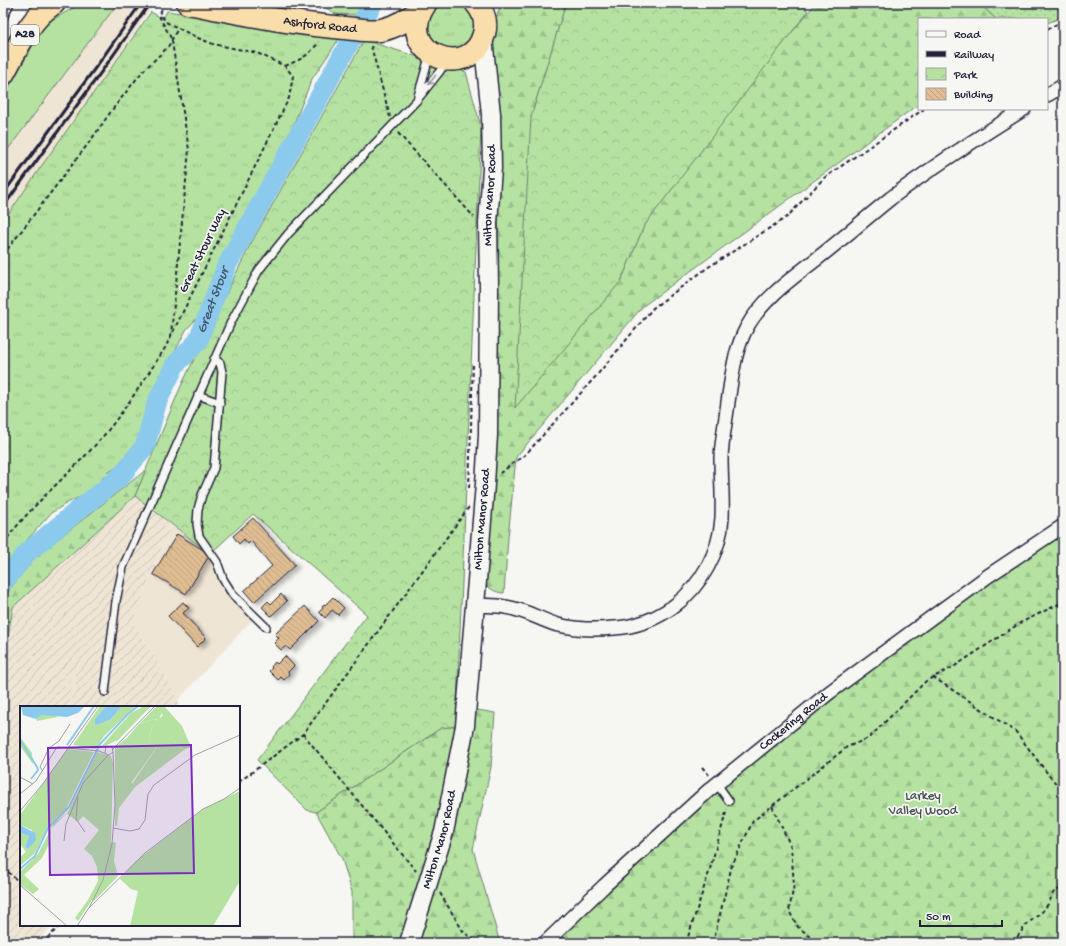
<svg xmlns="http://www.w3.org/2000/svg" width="1066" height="946" font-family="'Gochi Hand',sans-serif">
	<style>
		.built { fill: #efe5d5 }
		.industrial { fill: url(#industrial-furrows) }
		.grass { fill: url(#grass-tufts); stroke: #6c826e }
		.forest { fill: url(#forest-firs); stroke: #6c826e }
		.park { fill: url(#park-crowns); stroke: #6c826e }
		.garden { fill: url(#garden-dots); stroke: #6c826e }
		.pitch { fill: #b5e2a1; stroke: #6c826e }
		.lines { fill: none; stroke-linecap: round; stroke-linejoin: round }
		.river { stroke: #8ccaed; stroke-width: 20 }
		.building { fill: url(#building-back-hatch); stroke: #22223b; filter: url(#shadow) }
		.lane-casing { stroke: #22223b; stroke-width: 10 }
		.street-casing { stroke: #22223b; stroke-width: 16 }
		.secondary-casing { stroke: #22223b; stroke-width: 21 }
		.highway-casing { stroke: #22223b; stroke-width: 25 }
		.path { stroke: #22223b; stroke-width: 2; stroke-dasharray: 4 3; stroke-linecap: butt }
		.lane { stroke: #f6f6f2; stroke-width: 7 }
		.street { stroke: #f6f6f2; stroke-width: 13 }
		.secondary { stroke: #f6f6f2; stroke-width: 18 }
		.highway { stroke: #f9deab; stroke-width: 22 }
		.rail { stroke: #22223b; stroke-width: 3 }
		.oneway { stroke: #9797a0 }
		.labels { text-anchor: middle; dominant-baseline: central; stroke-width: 3.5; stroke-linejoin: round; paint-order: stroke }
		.shield { fill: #f6f6f2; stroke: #626272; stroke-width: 1 }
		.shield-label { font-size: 12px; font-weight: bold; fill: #22223b }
		.street-label { font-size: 13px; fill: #22223b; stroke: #f6f6f2 }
		.park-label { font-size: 13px; fill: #475254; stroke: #f6f6f2 }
		.water-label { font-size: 14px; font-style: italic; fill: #425470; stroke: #f6f6f2 }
		.inset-river { fill: none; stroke: #8ccaed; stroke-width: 2 }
		.inset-road { fill: none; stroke: #a1a1a9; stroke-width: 1 }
		.view { fill: #7b2cbf; fill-opacity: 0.15; stroke: #7b2cbf; stroke-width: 2 }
		.inset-edge { fill: none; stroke: #22223b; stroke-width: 2 }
	</style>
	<defs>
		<pattern id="industrial-furrows" width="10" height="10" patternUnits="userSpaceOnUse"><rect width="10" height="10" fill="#efe5d5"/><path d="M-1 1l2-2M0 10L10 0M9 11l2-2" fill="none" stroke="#cdc4b8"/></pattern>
		<pattern id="grass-tufts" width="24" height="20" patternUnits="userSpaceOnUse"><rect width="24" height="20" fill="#b5e2a1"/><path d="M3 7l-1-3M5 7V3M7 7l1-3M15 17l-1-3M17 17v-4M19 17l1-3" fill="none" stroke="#9bc28c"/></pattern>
		<pattern id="forest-firs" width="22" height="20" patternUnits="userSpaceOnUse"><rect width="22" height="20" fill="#b5e2a1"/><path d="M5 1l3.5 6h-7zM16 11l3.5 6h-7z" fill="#9bc28c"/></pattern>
		<pattern id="park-crowns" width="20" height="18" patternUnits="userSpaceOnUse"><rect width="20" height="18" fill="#b5e2a1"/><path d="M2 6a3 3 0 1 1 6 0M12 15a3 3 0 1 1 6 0" fill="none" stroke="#9bc28c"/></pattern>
		<pattern id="garden-dots" width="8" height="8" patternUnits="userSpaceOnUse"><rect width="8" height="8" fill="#b5e2a1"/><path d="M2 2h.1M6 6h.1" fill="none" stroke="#9bc28c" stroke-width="1.8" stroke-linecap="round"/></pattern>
		<pattern id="building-back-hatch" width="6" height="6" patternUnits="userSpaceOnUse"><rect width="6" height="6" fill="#e0bd92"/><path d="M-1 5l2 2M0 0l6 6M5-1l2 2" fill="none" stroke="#c0a27f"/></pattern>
		<filter id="shadow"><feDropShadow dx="4.5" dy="2.5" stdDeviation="2" flood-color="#0004"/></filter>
	</defs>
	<rect width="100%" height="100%" fill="#f6f6f2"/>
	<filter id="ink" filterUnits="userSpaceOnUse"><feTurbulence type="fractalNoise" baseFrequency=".025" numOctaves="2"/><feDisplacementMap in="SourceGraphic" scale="8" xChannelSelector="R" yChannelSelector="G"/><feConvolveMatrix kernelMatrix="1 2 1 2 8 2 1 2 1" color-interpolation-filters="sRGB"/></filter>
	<g filter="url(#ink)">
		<!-- built -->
		<path class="built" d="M118,3H130L152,7L91,98L40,168L3,222V156Z
			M171,525L210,554L252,620L179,699L133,621Z"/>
		<!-- industrial -->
		<path class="industrial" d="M135,496L171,525L133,621L179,699L177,707H21V925H55L34,943H3V666L13,607Z"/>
		<!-- grass -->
		<path class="grass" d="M319,3H363L357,15L335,14Z
			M443,3C447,3 452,2 456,3C478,6 480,40 460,47C457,48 454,50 451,50C446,50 441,47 436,46L426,28L434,8Z
			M167,11L332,35L339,39L312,79L292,128L250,212L222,265L204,304L199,316L186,330L155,391L144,420L141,437L128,461L107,473L91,492L67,503L51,513L3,567V222L40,168L151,12L163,19Z"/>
		<!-- forest -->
		<path class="forest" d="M504,3H566L531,117L621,281L644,226L751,82L816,3H979L996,19H919V104L643,306L516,457L508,538L504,593C495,593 488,587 482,582L493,449L499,239L493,72L488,43L500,6Z
			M146,470L135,496L13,607L3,666V598L35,557Z
			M1063,530V943H551L641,852L840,690L990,580Z
			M471,709L495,713L491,767L473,849L500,943H352V892L342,859L316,812L441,728L469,725Z"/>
		<!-- park -->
		<path class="park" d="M566,3H799L808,11L644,226L621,281L515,408L531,117Z
			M364,40L466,72L481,127L456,726L441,728L316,812L307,810L257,760L367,615L253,514L210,554L135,496L181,386L249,247Z"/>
		<!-- garden -->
		<path class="garden" d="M979,3H1060L1063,17L1047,23V19H996Z"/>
		<!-- pitch -->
		<path class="pitch" d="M82,3H118L3,156V98L45,24Z"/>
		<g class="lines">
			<!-- river -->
			<path class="river" id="s1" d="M3,582L29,551L77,511L120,477L145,446L157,402L175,365L198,341L227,265L342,56L373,3"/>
		</g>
		<!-- building -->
		<path class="building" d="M253,518L295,565L254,602L244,591L272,566L251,541L248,544L244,539L239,544L233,536Z
			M177,534L210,554L186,594L153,574Z
			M281,594L287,601L271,616L262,607L268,601L271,604Z
			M333,597L344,608L338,615L332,610L325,618L319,612L323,608L322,606L324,604L325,605Z
			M183,602L189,608L183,613L206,638L197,647L168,616Z
			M305,606L319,621L290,650L286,646L281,650L274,643L279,638L275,634Z
			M285,656L294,666L288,672L289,674L284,680L281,677L278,680L269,671L272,668L271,667L275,662L277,664Z"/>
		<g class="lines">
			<defs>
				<path id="lane" d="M3,18L10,3
					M418,96L430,54
					M214,359L220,363L222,372L214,468L202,495L198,509L197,524L199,536L217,562L223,579L233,595L266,627
					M198,395L220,403
					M105,692L116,601L123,567L231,322L259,270L288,234L417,100L440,71L446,61
					M717,784L729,801"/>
				<g id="street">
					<path d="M1047,95L1063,86"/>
					<path d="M475,605C485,606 495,605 505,607C524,609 540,620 558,625C576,629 596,630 614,628C636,627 656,619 674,606C701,586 720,552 722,518C723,498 721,478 721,457C722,439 726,420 728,402C732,376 734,351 747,327C765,295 800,273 828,250C849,233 870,215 891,198C933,166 979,137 1024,109"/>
					<path id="s2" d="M545,943L604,886L708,791L830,692L988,576L1063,526"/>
				</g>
				<g id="secondary">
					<path id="s3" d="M409,943L444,832L465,726L485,484L488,435L489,286L488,223L492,168L491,114L483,38"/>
				</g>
				<g id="highway">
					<path id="s4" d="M188,3C240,13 292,24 345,28C357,29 370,32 381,30C396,27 408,19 420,11"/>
					<path d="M425,4C392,53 471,84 484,34C487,23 484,12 476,3"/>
					<path d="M3,74C17,49 29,19 54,3"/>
				</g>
			</defs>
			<!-- lane casing -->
			<use href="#lane" class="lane-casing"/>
			<!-- street casing -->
			<use href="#street" class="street-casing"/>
			<!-- secondary casing -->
			<use href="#secondary" class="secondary-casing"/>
			<!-- highway casing -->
			<use href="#highway" class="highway-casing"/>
			<!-- path -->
			<path class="path" d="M165,3L160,13V18L172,40L173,48L189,150L171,335
				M314,3L320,9
				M1047,29L1063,21
				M371,46L390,117
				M285,66C302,59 308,56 319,42
				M398,133L474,217
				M3,255L91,140L112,110L142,72L168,47L178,28
				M500,473L526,454L597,375L653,308L707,268L787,217L824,178L924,109
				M469,488L473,364
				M3,544C32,503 73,472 105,434C127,407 146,377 165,348L289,98L293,76L285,66L257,53L213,44L198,38L166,22L160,13
				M933,677L1016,732L1051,778L1063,791
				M303,734L416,871
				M702,767L709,775
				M239,782L303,734L469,507
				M772,806L791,847L794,885L789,911L798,927L819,943
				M3,867L21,884
				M440,893L463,931L476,943
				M42,943L61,925
				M686,943L710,869L727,809
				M713,943L732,865L753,821L847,747L869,738L926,681L955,666L1020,623L1063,602
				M1013,943L1026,925L1042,912L1049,903L1053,893L1063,887"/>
			<!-- lane -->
			<use href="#lane" class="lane"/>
			<!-- street -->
			<use href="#street" class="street"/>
			<!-- secondary -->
			<use href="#secondary" class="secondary"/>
			<!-- highway -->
			<use href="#highway" class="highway"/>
			<!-- rail -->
			<path class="rail" d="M3,194L101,60L141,3
				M3,207L107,64L150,3"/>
		</g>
		<!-- one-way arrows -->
		<defs><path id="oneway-shaft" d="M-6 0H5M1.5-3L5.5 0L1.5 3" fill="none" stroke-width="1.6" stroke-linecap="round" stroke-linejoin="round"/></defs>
		<use class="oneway" href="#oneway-shaft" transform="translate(432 80) rotate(129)"/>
	</g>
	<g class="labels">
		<!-- shield labels -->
		<rect class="shield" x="11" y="25" width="28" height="20" rx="3"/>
		<g class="shield-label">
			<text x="25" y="35">A28</text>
		</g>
		<!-- street labels -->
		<g class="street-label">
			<text stroke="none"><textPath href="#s4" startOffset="134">Ashford Road</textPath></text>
			<text stroke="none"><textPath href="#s3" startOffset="756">Milton Manor Road</textPath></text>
			<text transform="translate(203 251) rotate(-64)">Great Stour Way</text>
			<text stroke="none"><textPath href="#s3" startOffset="432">Milton Manor Road</textPath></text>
			<text stroke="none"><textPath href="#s2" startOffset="333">Cockering Road</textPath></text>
			<text stroke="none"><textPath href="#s3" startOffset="108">Milton Manor Road</textPath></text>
		</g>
		<!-- park labels -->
		<g class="park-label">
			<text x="923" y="796">Larkey<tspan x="923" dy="15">Valley Wood</tspan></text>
		</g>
		<!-- water labels -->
		<g class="water-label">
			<text stroke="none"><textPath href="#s1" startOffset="361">Great Stour</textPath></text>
		</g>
	</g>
	<!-- overview -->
	<g transform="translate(20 706)">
		<rect width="220" height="220" fill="#f6f6f2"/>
		<path d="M80,0H86L75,13L84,16L90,14L102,0H116L84,30L76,43L53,39ZM124,0H131L98,34L80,42L111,7ZM48,43L74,46L46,103L30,118L15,147L0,160V151L6,146L0,138V127L9,130L5,141L8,143L12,137V124L0,119V109Z" fill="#b5e2a1"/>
		<path d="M137,0H144L139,14L134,13L119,18ZM22,9H33L38,11L17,15L16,13ZM0,31L12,47L13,58L0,40ZM150,31L164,44L115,81L99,102L97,120H95V41L107,32L112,78L140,37ZM220,85V175L193,220H110L118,185L111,183L100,173L116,155L183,103ZM49,105L31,123L29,138L22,152L4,169L19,183L13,188L0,178V166L18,148L34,117ZM93,136L96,137L94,155L98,170L74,195L72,194L58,215L55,212L68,194L78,175L77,161L72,150Z" fill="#b5e2a1"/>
		<path d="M134,13L139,15L132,21L129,35L137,41L98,95L100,56L107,32L119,18ZM77,46L91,50L93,58L91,138L72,150L64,143L79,124L63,110L58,116L47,108Z" fill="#b5e2a1"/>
		<path d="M144,0L162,20L171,41L164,44L150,31L137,41L129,35L132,21L143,9L140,6Z" fill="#b5e2a1"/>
		<path d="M1,0H65L58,7L47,11L22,9L16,13L3,9ZM86,0H102L90,14L75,19V13ZM0,119L15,127L16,134L8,143L5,141L9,130L0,127Z" fill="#8ccaed"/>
		<path class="inset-river" d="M0,34L17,61L18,64L11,73M47,39L74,0M0,163L15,150L28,122L49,101L80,38L107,9L118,0"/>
		<path class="inset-road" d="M93,43L135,0M22,64L20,61L29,42L39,35L50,18M0,71L13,78M0,88L16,75L37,41L79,45L89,49L93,46L92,41L86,40L85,47M58,90L56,113L65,126M0,105L22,79L78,0M93,122L110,125L119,123L125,114L128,88L134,79L175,49L220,29M44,135L46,118L63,77L88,49M0,179L47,220M69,202L83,174L92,138L95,99L93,46M57,220L68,203L125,147L183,103L204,93L220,82"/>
		<path class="view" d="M171,39L174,167L30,169L28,42Z"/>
		<rect width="220" height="220" class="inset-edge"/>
	</g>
	<!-- margin -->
	<rect width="1066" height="946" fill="none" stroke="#f6f6f2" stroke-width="16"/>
	<rect x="8" y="8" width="1050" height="930" fill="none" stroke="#22223b" stroke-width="1.5" filter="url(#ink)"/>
	<!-- legend -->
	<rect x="918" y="18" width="130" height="92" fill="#f6f6f2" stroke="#a1a1a9"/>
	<rect x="926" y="31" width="20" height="6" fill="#f6f6f2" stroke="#a1a1a9"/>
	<text x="954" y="38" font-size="12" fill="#22223b">Road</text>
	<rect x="926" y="51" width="20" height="6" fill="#22223b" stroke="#a1a1a9"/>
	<text x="954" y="58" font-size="12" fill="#22223b">Railway</text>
	<rect x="926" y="68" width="20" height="12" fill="url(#park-crowns)" stroke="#a1a1a9"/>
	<text x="954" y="78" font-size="12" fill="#22223b">Park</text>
	<rect x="926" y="88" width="20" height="12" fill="url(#building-back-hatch)" stroke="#a1a1a9"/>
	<text x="954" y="98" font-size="12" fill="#22223b">Building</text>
	<!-- scale -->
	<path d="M920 920v6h82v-6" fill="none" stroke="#22223b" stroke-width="2"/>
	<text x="926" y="920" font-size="12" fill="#22223b" stroke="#f6f6f2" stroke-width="3" paint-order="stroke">50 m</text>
</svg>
